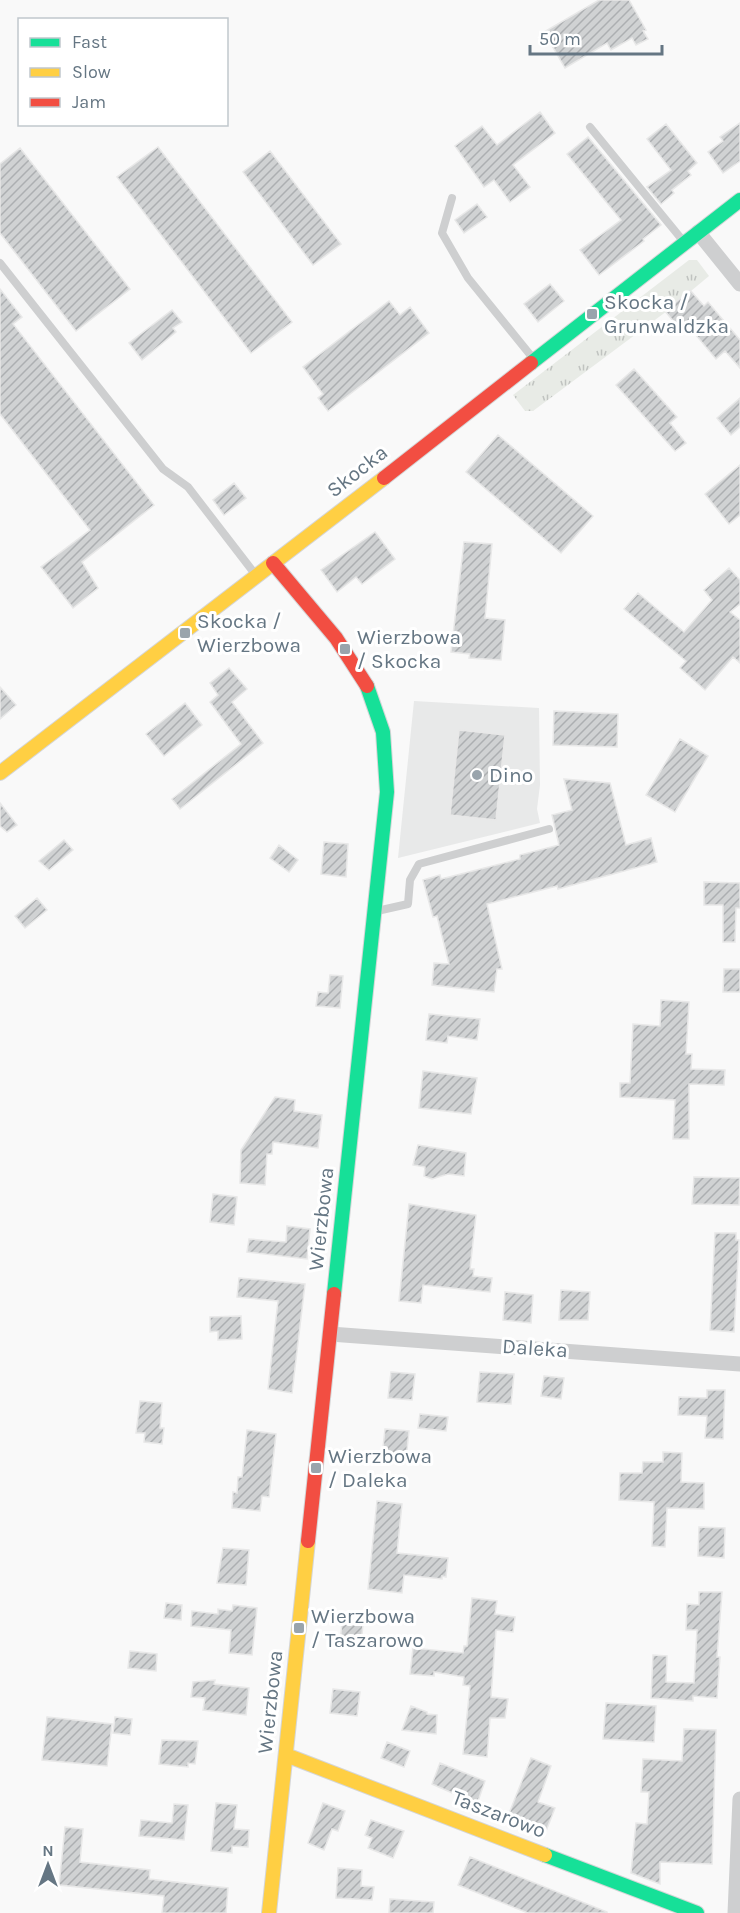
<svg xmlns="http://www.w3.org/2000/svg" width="740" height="1913" font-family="Karla,sans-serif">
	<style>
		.built { fill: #e8e9e9 }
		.grass { fill: url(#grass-tufts) }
		.building { fill: url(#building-hatch); stroke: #e8e8e8; stroke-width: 1.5 }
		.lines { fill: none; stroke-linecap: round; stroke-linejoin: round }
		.fast-casing { stroke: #d5d6d7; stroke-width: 16 }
		.slow-casing { stroke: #d5d6d7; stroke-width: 16 }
		.jam-casing { stroke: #d5d6d7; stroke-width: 16 }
		.lane { stroke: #cecfd0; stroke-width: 8 }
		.street { stroke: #cecfd0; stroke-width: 15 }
		.fast { stroke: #16e098; stroke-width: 14 }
		.slow { stroke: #ffcf43; stroke-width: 14 }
		.jam { stroke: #f24e42; stroke-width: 14 }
		.poi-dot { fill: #99a4ac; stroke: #fff; stroke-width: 2 }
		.labels { text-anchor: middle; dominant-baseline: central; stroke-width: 6; stroke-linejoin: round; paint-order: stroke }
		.poi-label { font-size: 21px; fill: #657683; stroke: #fff; text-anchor: start }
		.street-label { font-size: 21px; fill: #657683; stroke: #fff }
	</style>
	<defs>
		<pattern id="grass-tufts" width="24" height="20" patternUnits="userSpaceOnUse" patternTransform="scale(1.5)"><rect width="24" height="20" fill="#e8ebe6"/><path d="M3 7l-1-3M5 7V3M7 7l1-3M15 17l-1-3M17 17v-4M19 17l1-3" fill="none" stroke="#c0c3c0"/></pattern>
		<pattern id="building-hatch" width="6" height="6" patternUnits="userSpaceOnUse" patternTransform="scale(1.5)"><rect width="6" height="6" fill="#d0d2d3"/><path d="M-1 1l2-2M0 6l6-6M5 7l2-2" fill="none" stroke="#acafb1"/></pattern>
	</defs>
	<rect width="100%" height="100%" fill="#f9f9f9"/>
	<!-- built -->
	<path class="built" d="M414,701L539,708L540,785L537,809L540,823L398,858Z"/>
	<!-- grass -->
	<path class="grass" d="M689,260H697L709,276L667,311L533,411H525L513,395Z"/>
	<!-- building -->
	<path class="building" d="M599,0H629L646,30L643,31L648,39L636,45L632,38L611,50L607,43L565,68L544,32Z
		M540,112L555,133L513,165L530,187L510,202L494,180L484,187L455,146L482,126L497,145Z
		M740,123V161L723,173L708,152L723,141L720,137Z
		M666,124L697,163L688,171L691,175L672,190L674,193L661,204L647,187L671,170L647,139Z
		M588,137L661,225L643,239L644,241L599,275L580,250L621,220L567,154Z
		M158,147L292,322L251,353L117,177Z
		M20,148L130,289L76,331L0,233V164Z
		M270,151L341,244L313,265L243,172Z
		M477,204L487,217L464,233L455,220Z
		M550,284L564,301L538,322L524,304Z
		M0,289L22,317L13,324L154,505L82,562L98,588L73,608L41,567L90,530L0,414Z
		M690,290L704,306L708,302L740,340V368L725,351L716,359L685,322L679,328L665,311Z
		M389,301L400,315L410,307L429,333L328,411L318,398L323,394L303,367Z
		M172,310L182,322L173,328L176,332L142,360L129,343Z
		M634,369L677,417L670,423L686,443L675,451L616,385Z
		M740,398V427L731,435L717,418Z
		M498,435L593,516L561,553L466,472Z
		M740,465V515L729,524L705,494Z
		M234,483L246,498L224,515L213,500Z
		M375,532L395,559L362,584L356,577L337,592L321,570Z
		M464,542L492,544L485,618L505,620L501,660L469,658L470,654L451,652Z
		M729,568L740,580V604L730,612L740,620V663L733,657L705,690L680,668L686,661L624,609L638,593L684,632L712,600L704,590Z
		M229,668L247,689L232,702L263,743L180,809L172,799L241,744L210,702L218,695L210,683Z
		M0,687L16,705L0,719Z
		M185,703L202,725L164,756L146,734Z
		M554,711L618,714L617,747L553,745Z
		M459,730L505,735L496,820L450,815Z
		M680,739L708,756L675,812L646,795Z
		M564,779L610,783L626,845L651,838L657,862L558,889L557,886L487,904L502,969H497L494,992L432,985L434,963L449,964L437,916L433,917L423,880L440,875L441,879L520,859V855L559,845L552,815L572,810Z
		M0,803L17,825L7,832L0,826Z
		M64,840L73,850L49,870L39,861Z
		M324,842L348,844L346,877L321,874Z
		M279,845L298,860L289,872L270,858Z
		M704,882L740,883V908H736L735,942H723V905H704Z
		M37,898L47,910L25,928L15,916Z
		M724,969H740V992H723Z
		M330,975L343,976L340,1008L316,1006L318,992L328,993Z
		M661,1000L689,1002L686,1054H692L691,1069L725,1070L724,1085L689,1084V1139H673L675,1100L620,1097V1083H630L633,1024L660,1026Z
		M429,1014L480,1019L477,1040L448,1036L447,1043L426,1040Z
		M423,1071L477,1078L471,1114L419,1108Z
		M275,1097L295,1100L294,1111L322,1115L318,1148L273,1142L272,1154H267L265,1185L240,1183L241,1150Z
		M418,1145L466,1153L464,1176L448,1174L432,1179L424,1176L425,1167L413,1165Z
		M694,1177L740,1178L739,1205L692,1204Z
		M213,1194L237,1197L234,1225L210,1222Z
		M409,1204L476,1215L470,1269H474L473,1276L492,1278L490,1292L423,1285L421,1303L399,1301Z
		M287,1226L310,1229L307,1259L247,1252L249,1239L286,1242Z
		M715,1233H736V1240H739L734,1332L710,1330Z
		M239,1278L305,1284L292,1393L268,1389L278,1301L237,1297Z
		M561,1290L590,1292L588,1320H559Z
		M505,1292L533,1295L531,1323L503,1320Z
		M241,1316L242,1339L218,1340V1331L210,1332V1317Z
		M391,1372L415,1374L412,1400L388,1398Z
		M480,1372L514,1374L511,1404L477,1402Z
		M544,1376L564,1378L561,1399L541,1396Z
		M707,1390H725L723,1439L705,1438L707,1416L678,1415L679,1397L707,1398Z
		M140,1401L162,1403L160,1428H164L162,1444L144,1442L145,1433H136Z
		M420,1414L448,1417L446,1431L418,1428Z
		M385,1429L409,1431L406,1459L382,1457Z
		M247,1430L276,1434L269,1497L262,1496L260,1511L232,1508L233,1492L237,1493L238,1477H242Z
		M663,1452L682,1453L681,1482L704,1483V1509L667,1508L665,1547L652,1546L654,1502L619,1500L620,1473H642L643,1462H663Z
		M377,1501L402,1504L397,1553L448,1558L446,1577L442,1576V1579L404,1575L402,1593L368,1589Z
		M699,1527L725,1528L724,1558L698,1556Z
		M223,1548L249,1550L246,1585L217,1583Z
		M699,1592H722L717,1657H720L717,1698L693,1696V1701L651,1698L653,1655L667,1656L666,1682L694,1683L697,1630H686L687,1604L699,1605Z
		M472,1598L497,1601L495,1614L515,1617L513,1632L496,1630L491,1697L508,1699L505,1718H490L487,1757L463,1754L470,1686L463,1685L464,1677L434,1672V1676L410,1674L413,1648L463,1653L464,1646H467Z
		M166,1603L182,1605L181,1620L164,1618Z
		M233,1605L257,1608L252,1655L229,1653L231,1630L191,1626L192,1611L218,1614V1609L232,1611Z
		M342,1622L363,1624L361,1645L340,1643Z
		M130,1651L157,1654L156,1671L128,1668Z
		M215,1680L214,1684L249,1688L246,1715L203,1710L205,1698L191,1697L193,1682Z
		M333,1689L360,1692L357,1716L330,1713Z
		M606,1703L656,1706L654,1742L603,1739Z
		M411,1706L427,1712V1714L437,1715L436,1734L402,1730Z
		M47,1717L112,1724L107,1766L42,1760Z
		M115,1717L132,1719L130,1735L113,1733Z
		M684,1729L716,1730L712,1864L660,1862V1884L631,1873L636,1823L647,1824L649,1792H641L643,1759L682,1761Z
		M162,1740L198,1741L195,1764L188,1763V1767L159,1764Z
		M387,1742L410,1751L404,1767L381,1758Z
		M531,1758L551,1766L538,1802L555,1808L546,1831L508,1816Z
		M440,1763L485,1781L477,1804L432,1784Z
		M216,1803L237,1805L234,1829L249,1830L248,1847L232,1846V1853L211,1851Z
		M323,1803L345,1811L338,1831L332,1829L324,1850L308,1843Z
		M174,1804L188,1805L184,1840L139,1836L141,1820L172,1823Z
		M371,1820L404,1831L393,1858L368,1848L372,1838L365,1835Z
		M65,1827L83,1829L80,1862L150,1870L149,1879L228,1888L226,1913H162L164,1896L59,1885Z
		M470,1857L607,1912V1913H528L458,1885Z
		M338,1868L362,1870L361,1886L374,1887L372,1900L336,1898Z
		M390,1899L434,1902L433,1913H389Z"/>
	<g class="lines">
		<defs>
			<path id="fast" d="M531,363L740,200
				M334,1294L387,792L383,732L367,686
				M545,1855L697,1913"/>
			<path id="slow" d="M0,773L384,478
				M286,1755L545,1855
				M269,1913L308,1541"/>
			<path id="jam" d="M384,478L531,363
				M273,563L336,638L367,686
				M308,1541L334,1294"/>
		</defs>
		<!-- fast casing -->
		<use href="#fast" class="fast-casing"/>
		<!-- slow casing -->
		<use href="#slow" class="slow-casing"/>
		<!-- jam casing -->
		<use href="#jam" class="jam-casing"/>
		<!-- lane -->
		<path class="lane" d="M590,127L684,242
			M452,198L442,233L468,278L532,357
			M0,263L163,469L188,487L255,574
			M377,911L408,904L410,880L419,864L549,829"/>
		<!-- street -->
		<path class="street" d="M698,232L740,284
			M330,1334L740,1364
			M735,1913L740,1799"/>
		<!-- fast -->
		<use href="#fast" class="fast"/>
		<!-- slow -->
		<use href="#slow" class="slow"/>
		<!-- jam -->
		<use href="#jam" class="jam"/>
	</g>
	<!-- markers -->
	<g class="poi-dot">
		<rect x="586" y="308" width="12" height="12" rx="3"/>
		<rect x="179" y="627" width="12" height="12" rx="3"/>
		<rect x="339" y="643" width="12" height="12" rx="3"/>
		<circle cx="477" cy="775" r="6"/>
		<rect x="310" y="1462" width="12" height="12" rx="3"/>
		<rect x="293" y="1622" width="12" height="12" rx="3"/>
	</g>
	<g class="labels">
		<!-- poi labels -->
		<g class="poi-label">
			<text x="604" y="302">Skocka /<tspan x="604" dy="24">Grunwaldzka</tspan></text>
			<text x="197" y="621">Skocka /<tspan x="197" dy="24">Wierzbowa</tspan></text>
			<text x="357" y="637">Wierzbowa<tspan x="357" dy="24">/ Skocka</tspan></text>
			<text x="489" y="775">Dino</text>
			<text x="328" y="1456">Wierzbowa<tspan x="328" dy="24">/ Daleka</tspan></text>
			<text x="311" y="1616">Wierzbowa<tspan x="311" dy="24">/ Taszarowo</tspan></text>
		</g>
		<!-- street labels -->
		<g class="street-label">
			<text transform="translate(357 471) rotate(-38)">Skocka</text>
			<text transform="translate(321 1219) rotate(-84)">Wierzbowa</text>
			<text transform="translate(535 1348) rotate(4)">Daleka</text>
			<text transform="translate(270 1702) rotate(-84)">Wierzbowa</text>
			<text transform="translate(499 1814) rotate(21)">Taszarowo</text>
		</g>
	</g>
	<!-- legend -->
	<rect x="18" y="18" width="210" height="108" fill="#ffffff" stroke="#c1c8cd" stroke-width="1.5"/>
	<rect x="30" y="38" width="30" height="9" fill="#16e098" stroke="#c1c8cd" stroke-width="1.5"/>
	<text x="72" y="48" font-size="18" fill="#657683">Fast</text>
	<rect x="30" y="68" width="30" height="9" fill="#ffcf43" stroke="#c1c8cd" stroke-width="1.5"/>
	<text x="72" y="78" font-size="18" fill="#657683">Slow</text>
	<rect x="30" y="98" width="30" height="9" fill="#f24e42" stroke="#c1c8cd" stroke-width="1.5"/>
	<text x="72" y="108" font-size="18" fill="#657683">Jam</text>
	<!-- north arrow -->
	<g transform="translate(48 1865)" stroke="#ffffff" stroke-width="4.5" paint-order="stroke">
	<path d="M0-4.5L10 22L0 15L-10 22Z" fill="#657683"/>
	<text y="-9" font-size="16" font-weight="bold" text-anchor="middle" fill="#657683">N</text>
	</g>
	<!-- scale -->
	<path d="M530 45v9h132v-9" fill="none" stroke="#657683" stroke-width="3"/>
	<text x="539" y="45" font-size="18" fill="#657683" stroke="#ffffff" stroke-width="4.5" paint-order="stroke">50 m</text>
</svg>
